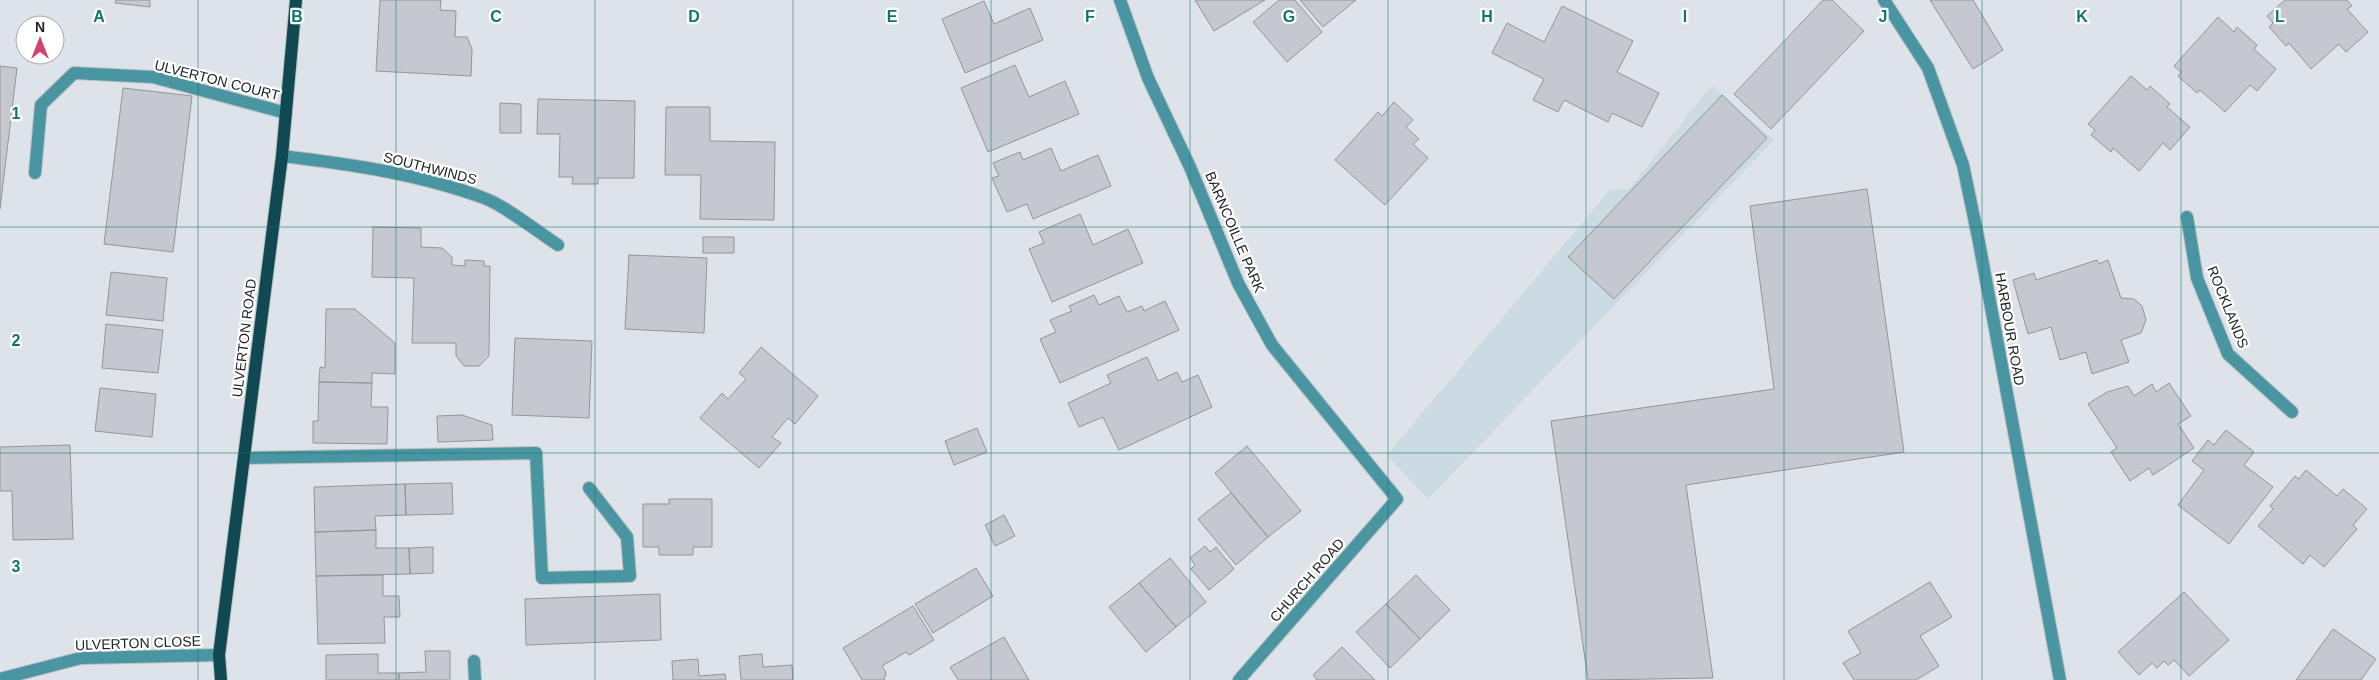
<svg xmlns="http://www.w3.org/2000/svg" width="2379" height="680" font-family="Arial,sans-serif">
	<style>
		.built { fill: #ccdae3 }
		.building { fill: #c5c8ce; stroke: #92959a }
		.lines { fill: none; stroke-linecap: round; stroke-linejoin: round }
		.minor-casing { stroke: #bac0c4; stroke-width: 14 }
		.major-casing { stroke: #bac0c4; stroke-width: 14 }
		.minor { stroke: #4a95a2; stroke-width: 12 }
		.major { stroke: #104952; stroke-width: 12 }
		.grid { fill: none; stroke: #0f766e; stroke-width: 1; stroke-opacity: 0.55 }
		.labels { text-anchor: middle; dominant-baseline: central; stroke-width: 4.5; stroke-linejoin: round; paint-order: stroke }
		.street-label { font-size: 14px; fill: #1d2021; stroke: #fff }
		.grid-label { font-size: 16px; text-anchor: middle; font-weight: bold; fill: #0f766e; stroke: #fff; stroke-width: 4.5; stroke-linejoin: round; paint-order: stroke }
	</style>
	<rect width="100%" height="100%" fill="#dde3e8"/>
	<!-- built -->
	<path class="built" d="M1712,85L1774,140L1428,499L1387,455L1610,190L1629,189Z"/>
	<!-- building -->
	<path class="building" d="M116,0H150V7L115,3Z
		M380,0H441L440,10L456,11L455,37H467L472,49L471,76L376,71Z
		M1195,0H1265L1214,31Z
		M1279,0H1295L1322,32L1287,62L1253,22Z
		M1300,0H1356L1323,27Z
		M1823,0H1832L1864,31L1771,129L1734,94Z
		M1930,0H1973L2003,50L1973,69Z
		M2285,0H2347L2352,6L2347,9L2368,32L2346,52L2339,44L2311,69L2289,43L2286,46L2269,27L2273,23L2267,16Z
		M984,1L994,24L1030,8L1043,40L965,73L942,19Z
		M1562,6L1633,41L1617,72L1659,93L1642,127L1612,113L1608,122L1564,100L1558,112L1533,100L1544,79L1492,53L1507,23L1544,42Z
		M2218,17L2234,32L2237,27L2257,45L2254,49L2276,69L2257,91L2250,85L2225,112L2200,90L2197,93L2178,76L2181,72L2174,66Z
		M1015,65L1029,97L1065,81L1079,114L988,152L961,88Z
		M0,66L17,68L0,209Z
		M2131,76L2147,90L2150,86L2170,104L2167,107L2190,127L2170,150L2163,143L2139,171L2113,148L2111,152L2091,135L2095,130L2088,124Z
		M123,88L192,96L173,252L104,244Z
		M1722,95L1767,138L1614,299L1568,257Z
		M538,99L635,101L634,178H598V184H572L573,177H559L560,134H537Z
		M1394,102L1413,120L1406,127L1419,139L1413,144L1428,158L1385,205L1335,160L1378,112L1382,116Z
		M500,103L521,104V133H500Z
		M666,107H710V141L775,142L774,220L700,219L701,175H665Z
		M1051,148L1061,171L1098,155L1111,186L1033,219L1027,204L1007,212L992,178L999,176L993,163L1020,152L1023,160Z
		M1867,189L1904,452L1686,485L1713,678L1588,680L1551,421L1774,389L1750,206Z
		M1080,214L1093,245L1128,229L1143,263L1052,302L1029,249L1044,243L1039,232Z
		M373,227L421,228V247L442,248L452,257V265L465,266V260L484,261V266H490L489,356L479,366H464L456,356V343H412L414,278L372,277Z
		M703,237H734V253H703Z
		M629,255L707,258L704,333L625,329Z
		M2097,260L2099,264L2108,260L2121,298L2134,299L2142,306L2146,320L2141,333L2121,340L2129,362L2092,374L2086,352L2060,360L2051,327L2028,334L2013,280L2034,273L2036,280Z
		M111,272L167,278L163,321L106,315Z
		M1094,295L1099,305L1119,296L1127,312L1142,306L1144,311L1165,301L1179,330L1060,383L1040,339L1056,332L1050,320L1072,311L1069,306Z
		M326,309H355L395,343V374L372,373V383L319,382L320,367L325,368Z
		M106,324L163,330L158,373L102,368Z
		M515,338L592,341L589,418L512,415Z
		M761,347L818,396L795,424L788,418L772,437L781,443L759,468L700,418L722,393L728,399L746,379L739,373Z
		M1147,357L1158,381L1177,372L1182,382L1198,375L1212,407L1119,450L1103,417L1079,427L1068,403L1111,383L1107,375Z
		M319,382L372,383L371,407H388L387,444L313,443V421H318Z
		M2169,383L2191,416L2178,424L2194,448L2153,475L2149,468L2130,481L2111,452L2117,448L2088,404L2107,392L2128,386L2134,396L2152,384L2156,392Z
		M100,388L156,394L152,437L95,431Z
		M462,415L492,425L493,440L438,442L437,416Z
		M977,428L987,452L954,465L945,441Z
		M2226,430L2254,452L2244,465L2273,487L2229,544L2178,505L2204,470L2192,461L2208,440L2214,445Z
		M70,445L73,539L13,540L12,491H0V447Z
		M1247,446L1301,511L1268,537L1215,473Z
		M2306,470L2337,496L2343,489L2367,509L2353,525L2357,529L2324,567L2310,555L2303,564L2258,526L2273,509L2270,506L2295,476L2299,479Z
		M452,483L453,514L406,515L405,484Z
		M405,484L406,515L375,516L376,530L315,532L314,487Z
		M1231,493L1268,537L1236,565L1198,519Z
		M669,499H712V547H693V555H659V547H643V504H669Z
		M1004,515L1015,536L995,546L985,525Z
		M376,530V548H409L410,574L316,576L315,532Z
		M1205,546L1210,552L1216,547L1234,569L1209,590L1191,569L1195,565L1190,558Z
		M433,547V573L410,574L409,548Z
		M1170,558L1206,602L1176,627L1139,583Z
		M976,568L993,596L933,633L915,604Z
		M383,575V596H399L400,617H384L385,643L318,644L316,576Z
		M1416,575L1450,610L1420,639L1386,604Z
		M1930,582L1952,617L1920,636L1939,666L1916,680H1854L1843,663L1861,653L1848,631Z
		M1139,583L1176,627L1146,652L1109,607Z
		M2184,592L2229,640L2189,676L2174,660L2168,665L2164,661L2157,668L2152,663L2139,675L2118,652Z
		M660,594L661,640L526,645L525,599Z
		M1386,604L1420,639L1390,668L1356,632Z
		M913,606L934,640L909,655L906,652L882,666L886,673L884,680H862L843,648Z
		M2333,629L2376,659L2361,680H2296Z
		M1004,637L1029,680H958L950,667Z
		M1342,647L1375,680H1317L1313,675Z
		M425,651H450V680H399V673L426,672Z
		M378,654V673H399V680H326V655Z
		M762,654L763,667L792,665L793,680H741L739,656Z
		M698,659L699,676L725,674L726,680H673L672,661Z"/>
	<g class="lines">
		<defs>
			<path id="minor" d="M1120,0L1148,78L1190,167L1238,283L1272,345L1397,499L1239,680
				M1884,0L1928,68L1963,165L1978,237L2060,680
				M282,156C349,164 420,174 484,198C504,205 538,232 558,245
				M35,173L41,105L74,73L153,77L286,113
				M2187,217L2197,278L2228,354L2292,412
				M244,458L536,453L542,578L630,576L627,537L589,488
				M474,661L475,680
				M0,679L81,658L219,655"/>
			<path id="major" d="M221,680L219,655L282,156L296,0"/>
		</defs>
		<!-- minor casing -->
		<use href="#minor" class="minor-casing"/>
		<!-- major casing -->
		<use href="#major" class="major-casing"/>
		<!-- minor -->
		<use href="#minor" class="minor"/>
		<!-- major -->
		<use href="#major" class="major"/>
	</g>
	<!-- grid -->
	<path class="grid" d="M198,0V680M396,0V680M595,0V680M793,0V680M991,0V680M1190,0V680M1388,0V680M1586,0V680M1784,0V680M1982,0V680M2181,0V680M0,227H2379M0,453H2379"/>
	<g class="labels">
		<!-- street labels -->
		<g class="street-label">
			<text transform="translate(217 80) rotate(14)">ULVERTON COURT</text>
			<text transform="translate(430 168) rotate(14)">SOUTHWINDS</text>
			<text transform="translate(1235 232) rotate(67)">BARNCOILLE PARK</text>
			<text transform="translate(2228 307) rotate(68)">ROCKLANDS</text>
			<text transform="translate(2010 329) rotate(80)">HARBOUR ROAD</text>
			<text transform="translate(244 338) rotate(-83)">ULVERTON ROAD</text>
			<text transform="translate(1307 580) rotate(-49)">CHURCH ROAD</text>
			<text transform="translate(138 643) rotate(-2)">ULVERTON CLOSE</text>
		</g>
	</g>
	<g class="grid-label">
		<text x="99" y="22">A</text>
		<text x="297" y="22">B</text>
		<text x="496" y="22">C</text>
		<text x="694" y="22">D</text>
		<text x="892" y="22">E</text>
		<text x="1090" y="22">F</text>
		<text x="1289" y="22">G</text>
		<text x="1487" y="22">H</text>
		<text x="1685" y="22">I</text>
		<text x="1883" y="22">J</text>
		<text x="2082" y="22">K</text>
		<text x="2280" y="22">L</text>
		<text x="16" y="119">1</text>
		<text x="16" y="346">2</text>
		<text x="16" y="572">3</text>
	</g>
	<!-- north arrow -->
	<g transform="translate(40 40)"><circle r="24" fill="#ffffff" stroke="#a5a6a6"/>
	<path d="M0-4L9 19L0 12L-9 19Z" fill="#d2436c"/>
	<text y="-8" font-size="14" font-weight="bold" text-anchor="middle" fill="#1d2021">N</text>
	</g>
</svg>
